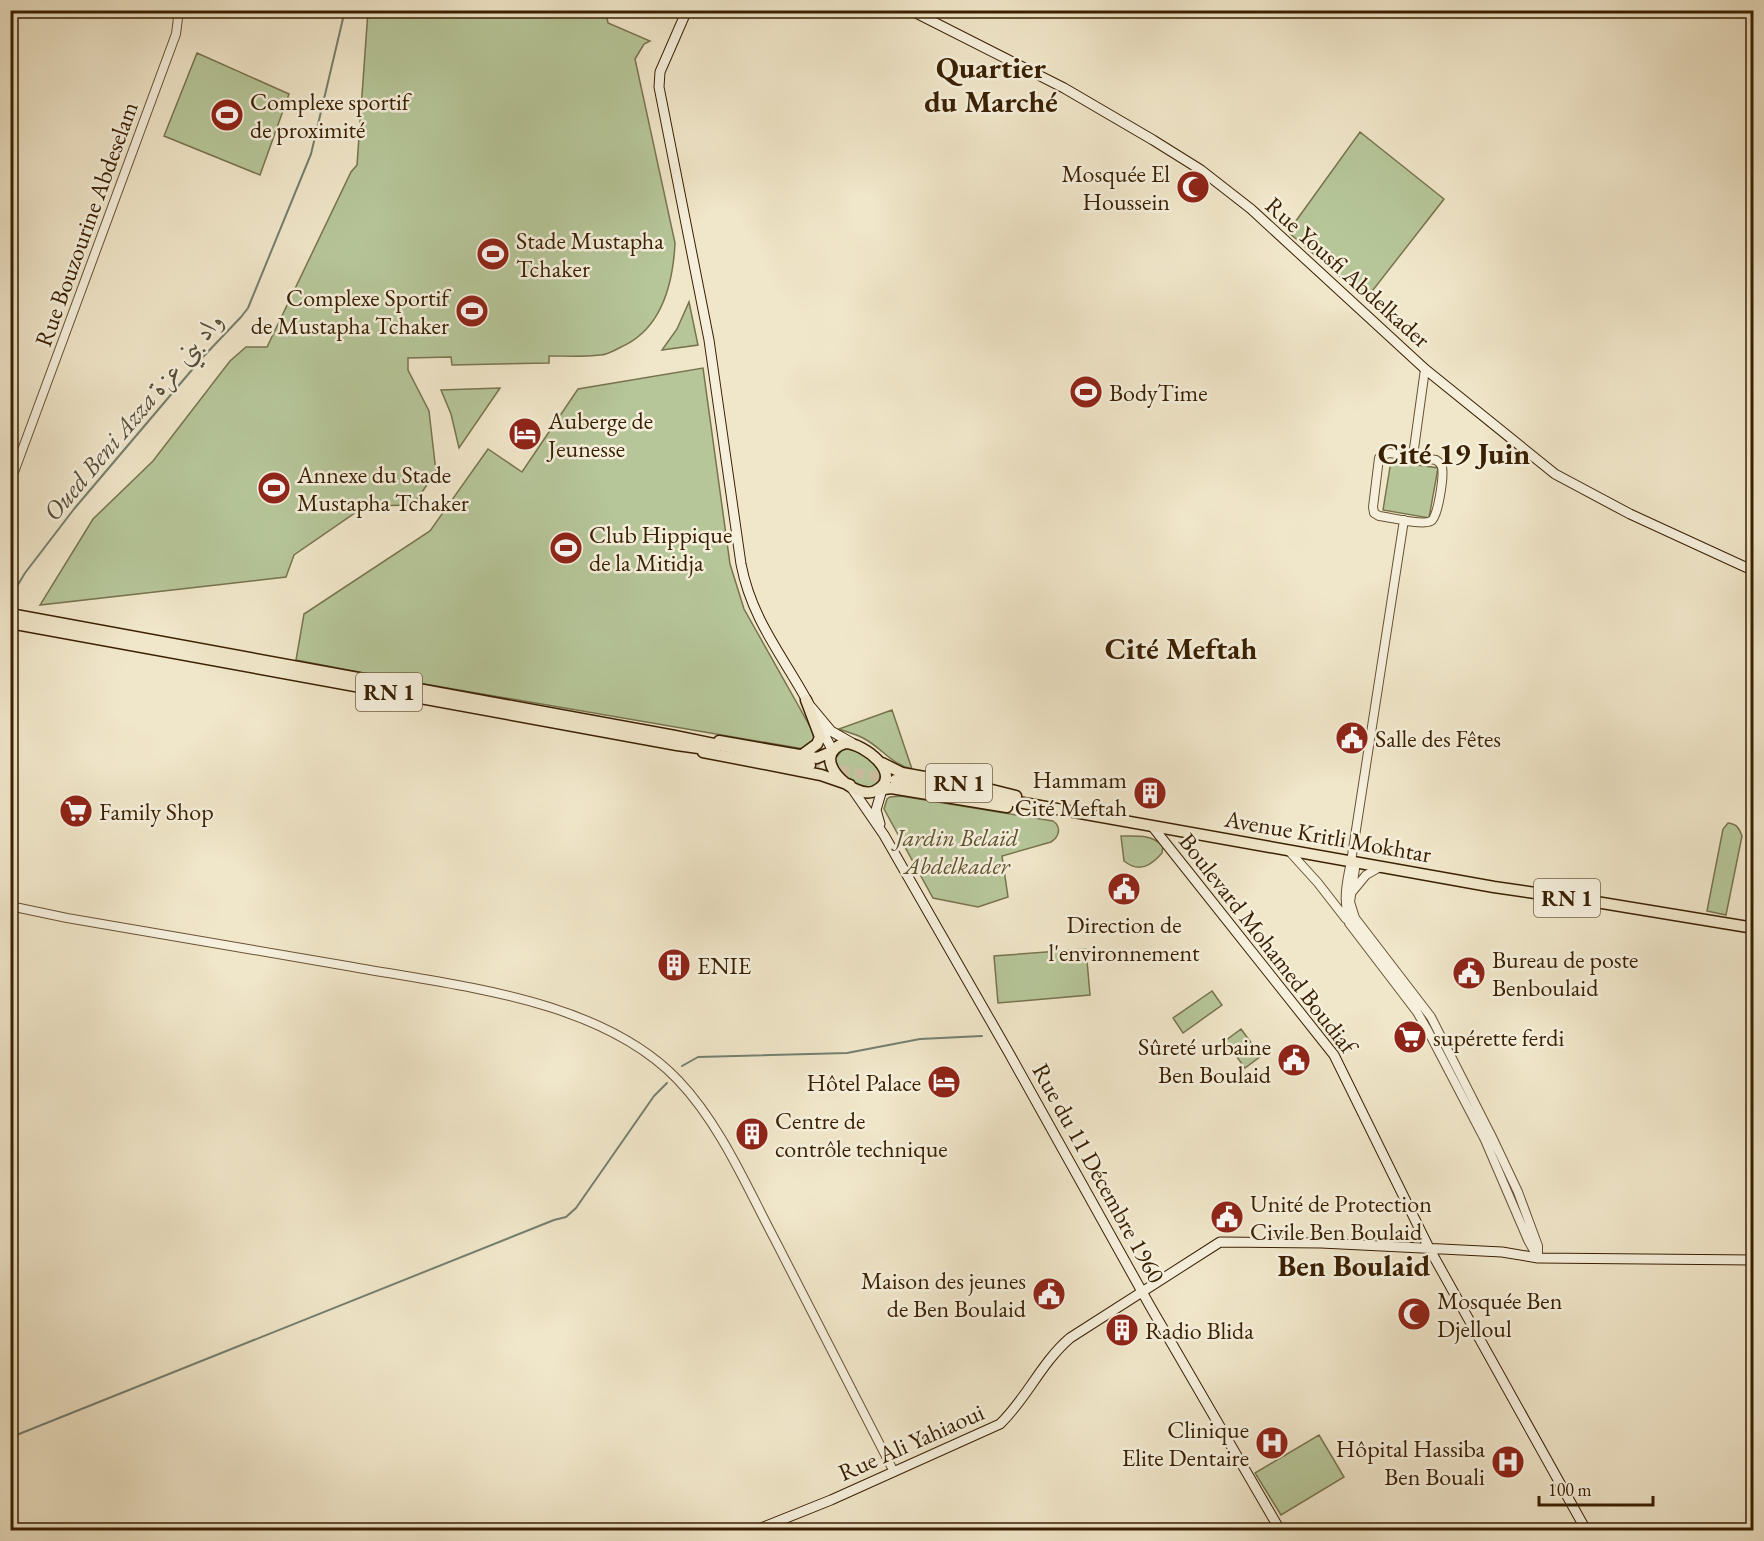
<svg xmlns="http://www.w3.org/2000/svg" width="1764" height="1541" font-family="'EB Garamond',Amiri,serif">
	<style>
		.green { fill: #b6c699; stroke: #78734e; stroke-width: 1.5 }
		.lines { fill: none; stroke-linecap: round; stroke-linejoin: round }
		.stream { stroke: #747f70; stroke-width: 2 }
		.primary-tunnel { stroke: #ccbea1; stroke-width: 10; stroke-dasharray: 10 5; stroke-linecap: butt }
		.tertiary-casing { stroke: #685234; stroke-width: 10 }
		.secondary-casing { stroke: #3a2002; stroke-width: 11 }
		.primary-casing { stroke: #3a2002; stroke-width: 13 }
		.trunk-casing { stroke: #3a2002; stroke-width: 13 }
		.tertiary { stroke: #f5efdc; stroke-width: 8 }
		.secondary { stroke: #f5efdc; stroke-width: 9 }
		.primary { stroke: #f0e6c9; stroke-width: 10 }
		.trunk { stroke: #f0e6c9; stroke-width: 10 }
		.labels { text-anchor: middle; dominant-baseline: central; stroke-width: 5; stroke-linejoin: round; paint-order: stroke }
		.shield { fill: #f5efdc; stroke: #725e43; stroke-width: 1.5 }
		.shield-label { font-size: 22px; font-weight: bold; fill: #3a2002 }
		.poi-label { font-size: 24px; fill: #3a2002; stroke: #f5efdc; text-anchor: start }
		.street-label { font-size: 24px; fill: #3a2002; stroke: #f5efdc }
		.park-label { font-size: 24px; font-style: italic; fill: #5f522f; stroke: #f5efdc }
		.water-label { font-size: 26px; font-style: italic; fill: #574f39; stroke: #f5efdc }
		.district-label { font-size: 30px; font-weight: bold; fill: #3a2002; stroke: #f5efdc }
	</style>
	<rect width="100%" height="100%" fill="#f0e6c9"/>
	<filter id="stains"><feTurbulence type="fractalNoise" baseFrequency=".00333" numOctaves="4"/><feColorMatrix values="0 0 0 0 .2 0 0 0 0 .09 0 0 0 0 .02 0 0 0 .5 -.17"/></filter>
	<radialGradient id="worn" r=".72"><stop offset=".6" stop-color="#630" stop-opacity="0"/><stop offset="1" stop-color="#630" stop-opacity=".3"/></radialGradient>
	<!-- green -->
	<path class="green" d="M368,11H589L607,18L608,23L650,41L644,44L635,59L675,243C673,284 662,329 621,347C615,350 607,355 600,355C583,357 566,356 549,356V363L452,365L451,357L408,358V370L429,411L436,472L413,505L365,506L294,555L286,577L40,605L93,519L153,461L230,361L246,347H267L351,172L357,165Z
		M197,53L289,94L260,175L164,136Z
		M1360,132L1444,199L1366,299L1288,232Z
		M689,302L698,345L662,350L677,329Z
		M703,368L730,564L744,609L812,730L814,739L809,747L804,749L395,679L296,660L304,614L430,531L488,449L522,472L578,389Z
		M500,388L459,448L451,414L441,390Z
		M1391,461L1438,468L1429,518L1383,510Z
		M892,710L912,769C892,765 881,747 863,738C855,734 847,732 839,729Z
		M853,748L875,762L881,774L878,783L873,787L864,789L840,774L835,759L842,750Z
		M901,796L1053,821C1062,827 1059,837 1051,842L1002,856L1008,897L978,907L933,898L884,809L887,799L890,797Z
		M1728,823C1737,824 1739,828 1742,836L1726,915L1707,911L1723,829Z
		M1121,836C1137,836 1151,834 1163,846L1162,853C1151,866 1139,873 1124,861Z
		M1086,949L1090,995L998,1003L994,956Z
		M1212,991L1222,1005L1183,1033L1173,1018Z
		M1241,1029L1261,1056L1245,1068L1225,1041Z
		M1319,1435L1344,1477L1281,1515L1255,1473Z"/>
	<g class="lines">
		<!-- stream -->
		<path class="stream" d="M10,598L25,573L74,509L202,358L241,317L248,308L311,154L345,10
			M682,1066L698,1057L847,1053L920,1039L982,1036
			M10,1440L19,1434L554,1220L566,1217L576,1208L654,1096L667,1083"/>
		<!-- primary-tunnel -->
		<path class="primary-tunnel" d="M810,765L892,779"/>
		<defs>
			<path id="tertiary" d="M1390,453L1436,460C1439,462 1441,464 1442,467C1444,476 1438,518 1431,521C1422,526 1390,517 1379,516L1374,513L1373,507L1379,458L1383,455Z
				M1413,456L1425,369
				M10,483L176,34L179,10
				M1404,520L1351,862C1346,884 1343,901 1349,923L1417,1012L1428,1031L1485,1140L1528,1240L1538,1258
				M1289,851L1318,883L1346,919
				M1356,862L1350,902L1355,918L1431,1017L1492,1137L1518,1192L1538,1246V1257
				M1352,892L1366,875L1380,867
				M10,906L67,918C162,934 257,950 353,967C458,986 601,999 678,1080C720,1124 746,1185 774,1238C814,1316 854,1394 894,1472"/>
			<path id="secondary" d="M687,10L660,72L659,87L709,340L741,564C752,621 784,657 810,706
				M910,10L1064,88L1153,140L1201,170L1251,209L1425,369L1555,474L1630,514L1754,571
				M811,707L831,731L852,743
				M820,727L833,751
				M851,787L884,835L1009,1053L1150,1306L1280,1530
				M880,824L876,810L883,786
				M1152,826L1334,1055L1429,1248L1586,1530
				M756,1530L831,1500L1000,1424C1027,1398 1041,1363 1070,1338L1220,1242L1321,1243L1502,1252L1538,1258L1754,1260"/>
			<path id="primary" d="M719,741L817,758L833,751
				M845,743C864,743 906,776 875,791C854,801 806,756 845,743Z
				M703,752L821,775L850,785
				M802,755L817,744L820,737L806,700
				M765,757L810,765
				M882,763L902,773L980,787L1016,796
				M895,780L1494,887L1590,901L1754,928
				M877,790L891,788L1007,807"/>
			<path id="trunk" d="M10,614L675,736L748,751L765,757
				M10,623L677,745L713,750"/>
		</defs>
		<!-- tertiary casing -->
		<use href="#tertiary" class="tertiary-casing"/>
		<!-- secondary casing -->
		<use href="#secondary" class="secondary-casing"/>
		<!-- primary casing -->
		<use href="#primary" class="primary-casing"/>
		<!-- trunk casing -->
		<use href="#trunk" class="trunk-casing"/>
		<!-- tertiary -->
		<use href="#tertiary" class="tertiary"/>
		<!-- secondary -->
		<use href="#secondary" class="secondary"/>
		<!-- primary -->
		<use href="#primary" class="primary"/>
		<!-- trunk -->
		<use href="#trunk" class="trunk"/>
	</g>
	<!-- icons -->
	<defs>
		<symbol id="stadium-disc" viewBox="-11 -11 22 22"><circle r="9.5" fill="#8f2418" stroke="#f5efdc"/><path d="M0-5a6.5 5 0 1 0 0 10a6.5 5 0 1 0 0-10ZM-3.5-1.8h7v3.6h-7Z" fill="#fff"/></symbol>
		<symbol id="mosque-disc" viewBox="-11 -11 22 22"><circle r="9.5" fill="#8f2418" stroke="#f5efdc"/><path d="M3.5-4.9A6 6 0 1 0 3.5 4.9A5 5 0 1 1 3.5-4.9Z" fill="#fff"/></symbol>
		<symbol id="hotel-disc" viewBox="-11 -11 22 22"><circle r="9.5" fill="#8f2418" stroke="#f5efdc"/><path d="M-6-4.5h1.5V1H6V5H4.5V3h-9V5H-6ZM-4 0a1.8 1.8 0 1 1 3.6 0ZM.5 0V-2.5h3Q6-2.5 6 0Z" fill="#fff"/></symbol>
		<symbol id="civic-disc" viewBox="-11 -11 22 22"><circle r="9.5" fill="#8f2418" stroke="#f5efdc"/><path d="M-.6-6.5H3V-4.5H.6V-3L4-1V1h2V6H-6V1h2V-1L-.6-3ZM-1.2 2.5V6h2.4V2.5Z" fill="#fff"/></symbol>
		<symbol id="building-disc" viewBox="-11 -11 22 22"><circle r="9.5" fill="#8f2418" stroke="#f5efdc"/><path d="M-4-6H4V6H1V3H-1V6H-4ZM-2.5-4.3h1.7v1.8h-1.7ZM.8-4.3h1.7v1.8H.8ZM-2.5-1h1.7V.8h-1.7ZM.8-1h1.7V.8H.8Z" fill="#fff"/></symbol>
		<symbol id="supermarket-disc" viewBox="-11 -11 22 22"><circle r="9.5" fill="#8f2418" stroke="#f5efdc"/><path d="M-6-5.5h2.5l.6 2H6L4.5 2H-2.5L-4.4-4H-6ZM-1.5 3.2a1.3 1.3 0 1 0 .1 0ZM3 3.2a1.3 1.3 0 1 0 .1 0Z" fill="#fff"/></symbol>
		<symbol id="hospital-disc" viewBox="-11 -11 22 22"><circle r="9.5" fill="#8f2418" stroke="#f5efdc"/><path d="M-5-5h3v3.5h4V-5h3V5h-3V1.5h-4V5h-3Z" fill="#fff"/></symbol>
	</defs>
	<g fill-rule="evenodd">
		<use href="#stadium-disc" x="208" y="96" width="38" height="38"/>
		<use href="#mosque-disc" x="1174" y="168" width="38" height="38"/>
		<use href="#stadium-disc" x="474" y="235" width="38" height="38"/>
		<use href="#stadium-disc" x="453" y="292" width="38" height="38"/>
		<use href="#stadium-disc" x="1067" y="373" width="38" height="38"/>
		<use href="#hotel-disc" x="506" y="415" width="38" height="38"/>
		<use href="#stadium-disc" x="255" y="469" width="38" height="38"/>
		<use href="#stadium-disc" x="547" y="529" width="38" height="38"/>
		<use href="#civic-disc" x="1333" y="719" width="38" height="38"/>
		<use href="#building-disc" x="1131" y="774" width="38" height="38"/>
		<use href="#supermarket-disc" x="57" y="792" width="38" height="38"/>
		<use href="#civic-disc" x="1105" y="870" width="38" height="38"/>
		<use href="#building-disc" x="655" y="946" width="38" height="38"/>
		<use href="#civic-disc" x="1450" y="954" width="38" height="38"/>
		<use href="#supermarket-disc" x="1391" y="1018" width="38" height="38"/>
		<use href="#civic-disc" x="1275" y="1041" width="38" height="38"/>
		<use href="#hotel-disc" x="925" y="1063" width="38" height="38"/>
		<use href="#building-disc" x="733" y="1115" width="38" height="38"/>
		<use href="#civic-disc" x="1208" y="1198" width="38" height="38"/>
		<use href="#civic-disc" x="1030" y="1275" width="38" height="38"/>
		<use href="#mosque-disc" x="1395" y="1295" width="38" height="38"/>
		<use href="#building-disc" x="1103" y="1311" width="38" height="38"/>
		<use href="#hospital-disc" x="1253" y="1424" width="38" height="38"/>
		<use href="#hospital-disc" x="1489" y="1443" width="38" height="38"/>
	</g>
	<g class="labels">
		<!-- shield labels -->
		<g class="shield">
			<rect x="356" y="673" width="66" height="38" rx="4.5"/>
			<rect x="926" y="764" width="66" height="38" rx="4.5"/>
			<rect x="1534" y="879" width="66" height="38" rx="4.5"/>
		</g>
		<g class="shield-label">
			<text x="389" y="692">RN 1</text>
			<text x="959" y="783">RN 1</text>
			<text x="1567" y="898">RN 1</text>
		</g>
		<!-- poi labels -->
		<g class="poi-label">
			<text x="250" y="101">Complexe sportif<tspan x="250" dy="28">de proximité</tspan></text>
			<text x="1170" y="173" text-anchor="end">Mosquée El<tspan x="1170" dy="28">Houssein</tspan></text>
			<text x="516" y="240">Stade Mustapha<tspan x="516" dy="28">Tchaker</tspan></text>
			<text x="449" y="297" text-anchor="end">Complexe Sportif<tspan x="449" dy="28">de Mustapha Tchaker</tspan></text>
			<text x="1109" y="392">BodyTime</text>
			<text x="548" y="420">Auberge de<tspan x="548" dy="28">Jeunesse</tspan></text>
			<text x="297" y="474">Annexe du Stade<tspan x="297" dy="28">Mustapha Tchaker</tspan></text>
			<text x="589" y="534">Club Hippique<tspan x="589" dy="28">de la Mitidja</tspan></text>
			<text x="1375" y="738">Salle des Fêtes</text>
			<text x="1127" y="779" text-anchor="end">Hammam<tspan x="1127" dy="28">Cité Meftah</tspan></text>
			<text x="99" y="811">Family Shop</text>
			<text x="1124" y="924" text-anchor="middle">Direction de<tspan x="1124" dy="28">l'environnement</tspan></text>
			<text x="1492" y="959">Bureau de poste<tspan x="1492" dy="28">Benboulaid</tspan></text>
			<text x="697" y="965">ENIE</text>
			<text x="1433" y="1037">supérette ferdi</text>
			<text x="1271" y="1046" text-anchor="end">Sûreté urbaine<tspan x="1271" dy="28">Ben Boulaid</tspan></text>
			<text x="921" y="1082" text-anchor="end">Hôtel Palace</text>
			<text x="775" y="1120">Centre de<tspan x="775" dy="28">contrôle technique</tspan></text>
			<text x="1250" y="1203">Unité de Protection<tspan x="1250" dy="28">Civile Ben Boulaid</tspan></text>
			<text x="1026" y="1280" text-anchor="end">Maison des jeunes<tspan x="1026" dy="28">de Ben Boulaid</tspan></text>
			<text x="1437" y="1300">Mosquée Ben<tspan x="1437" dy="28">Djelloul</tspan></text>
			<text x="1145" y="1330">Radio Blida</text>
			<text x="1249" y="1429" text-anchor="end">Clinique<tspan x="1249" dy="28">Elite Dentaire</tspan></text>
			<text x="1485" y="1448" text-anchor="end">Hôpital Hassiba<tspan x="1485" dy="28">Ben Bouali</tspan></text>
		</g>
		<!-- street labels -->
		<g class="street-label">
			<text transform="translate(86 224) rotate(-70)">Rue Bouzourine Abdeselam</text>
			<text transform="translate(1348 272) rotate(42)">Rue Yousfi Abdelkader</text>
			<text transform="translate(1328 836) rotate(10)">Avenue Kritli Mokhtar</text>
			<text transform="translate(1268 943) rotate(52)">Boulevard Mohamed Boudiaf</text>
			<text transform="translate(1099 1173) rotate(61)">Rue du 11 Décembre 1960</text>
			<text transform="translate(911 1442) rotate(-24)">Rue Ali Yahiaoui</text>
		</g>
		<!-- park labels -->
		<g class="park-label">
			<text x="957" y="837">Jardin Belaïd<tspan x="957" dy="28">Abdelkader</tspan></text>
		</g>
		<!-- water labels -->
		<g class="water-label">
			<text transform="translate(133 416) rotate(-50)">Oued Beni Azza واد بني عزة</text>
		</g>
		<!-- district labels -->
		<g class="district-label">
			<text x="991" y="67">Quartier<tspan x="991" dy="34">du Marché</tspan></text>
			<text x="1454" y="453">Cité 19 Juin</text>
			<text x="1181" y="648">Cité Meftah</text>
			<text x="1354" y="1265">Ben Boulaid</text>
		</g>
	</g>
	<!-- margin -->
	<rect width="1764" height="1541" fill="none" stroke="#f0e6c9" stroke-width="36"/>
	<rect x="12" y="12" width="1740" height="1517" fill="none" stroke="#3a2002" stroke-width="3"/>
	<rect x="18" y="18" width="1728" height="1505" fill="none" stroke="#3a2002" stroke-width="1.5"/>
	<!-- scale -->
	<path d="M1539 1496v9h114v-9" fill="none" stroke="#3a2002" stroke-width="3"/>
	<text x="1548" y="1496" font-size="18" fill="#3a2002" stroke="#f5efdc" stroke-width="4.5" paint-order="stroke">100 m</text>
	<rect width="100%" height="100%" filter="url(#stains)"/>
	<rect width="100%" height="100%" fill="url(#worn)"/>
</svg>
